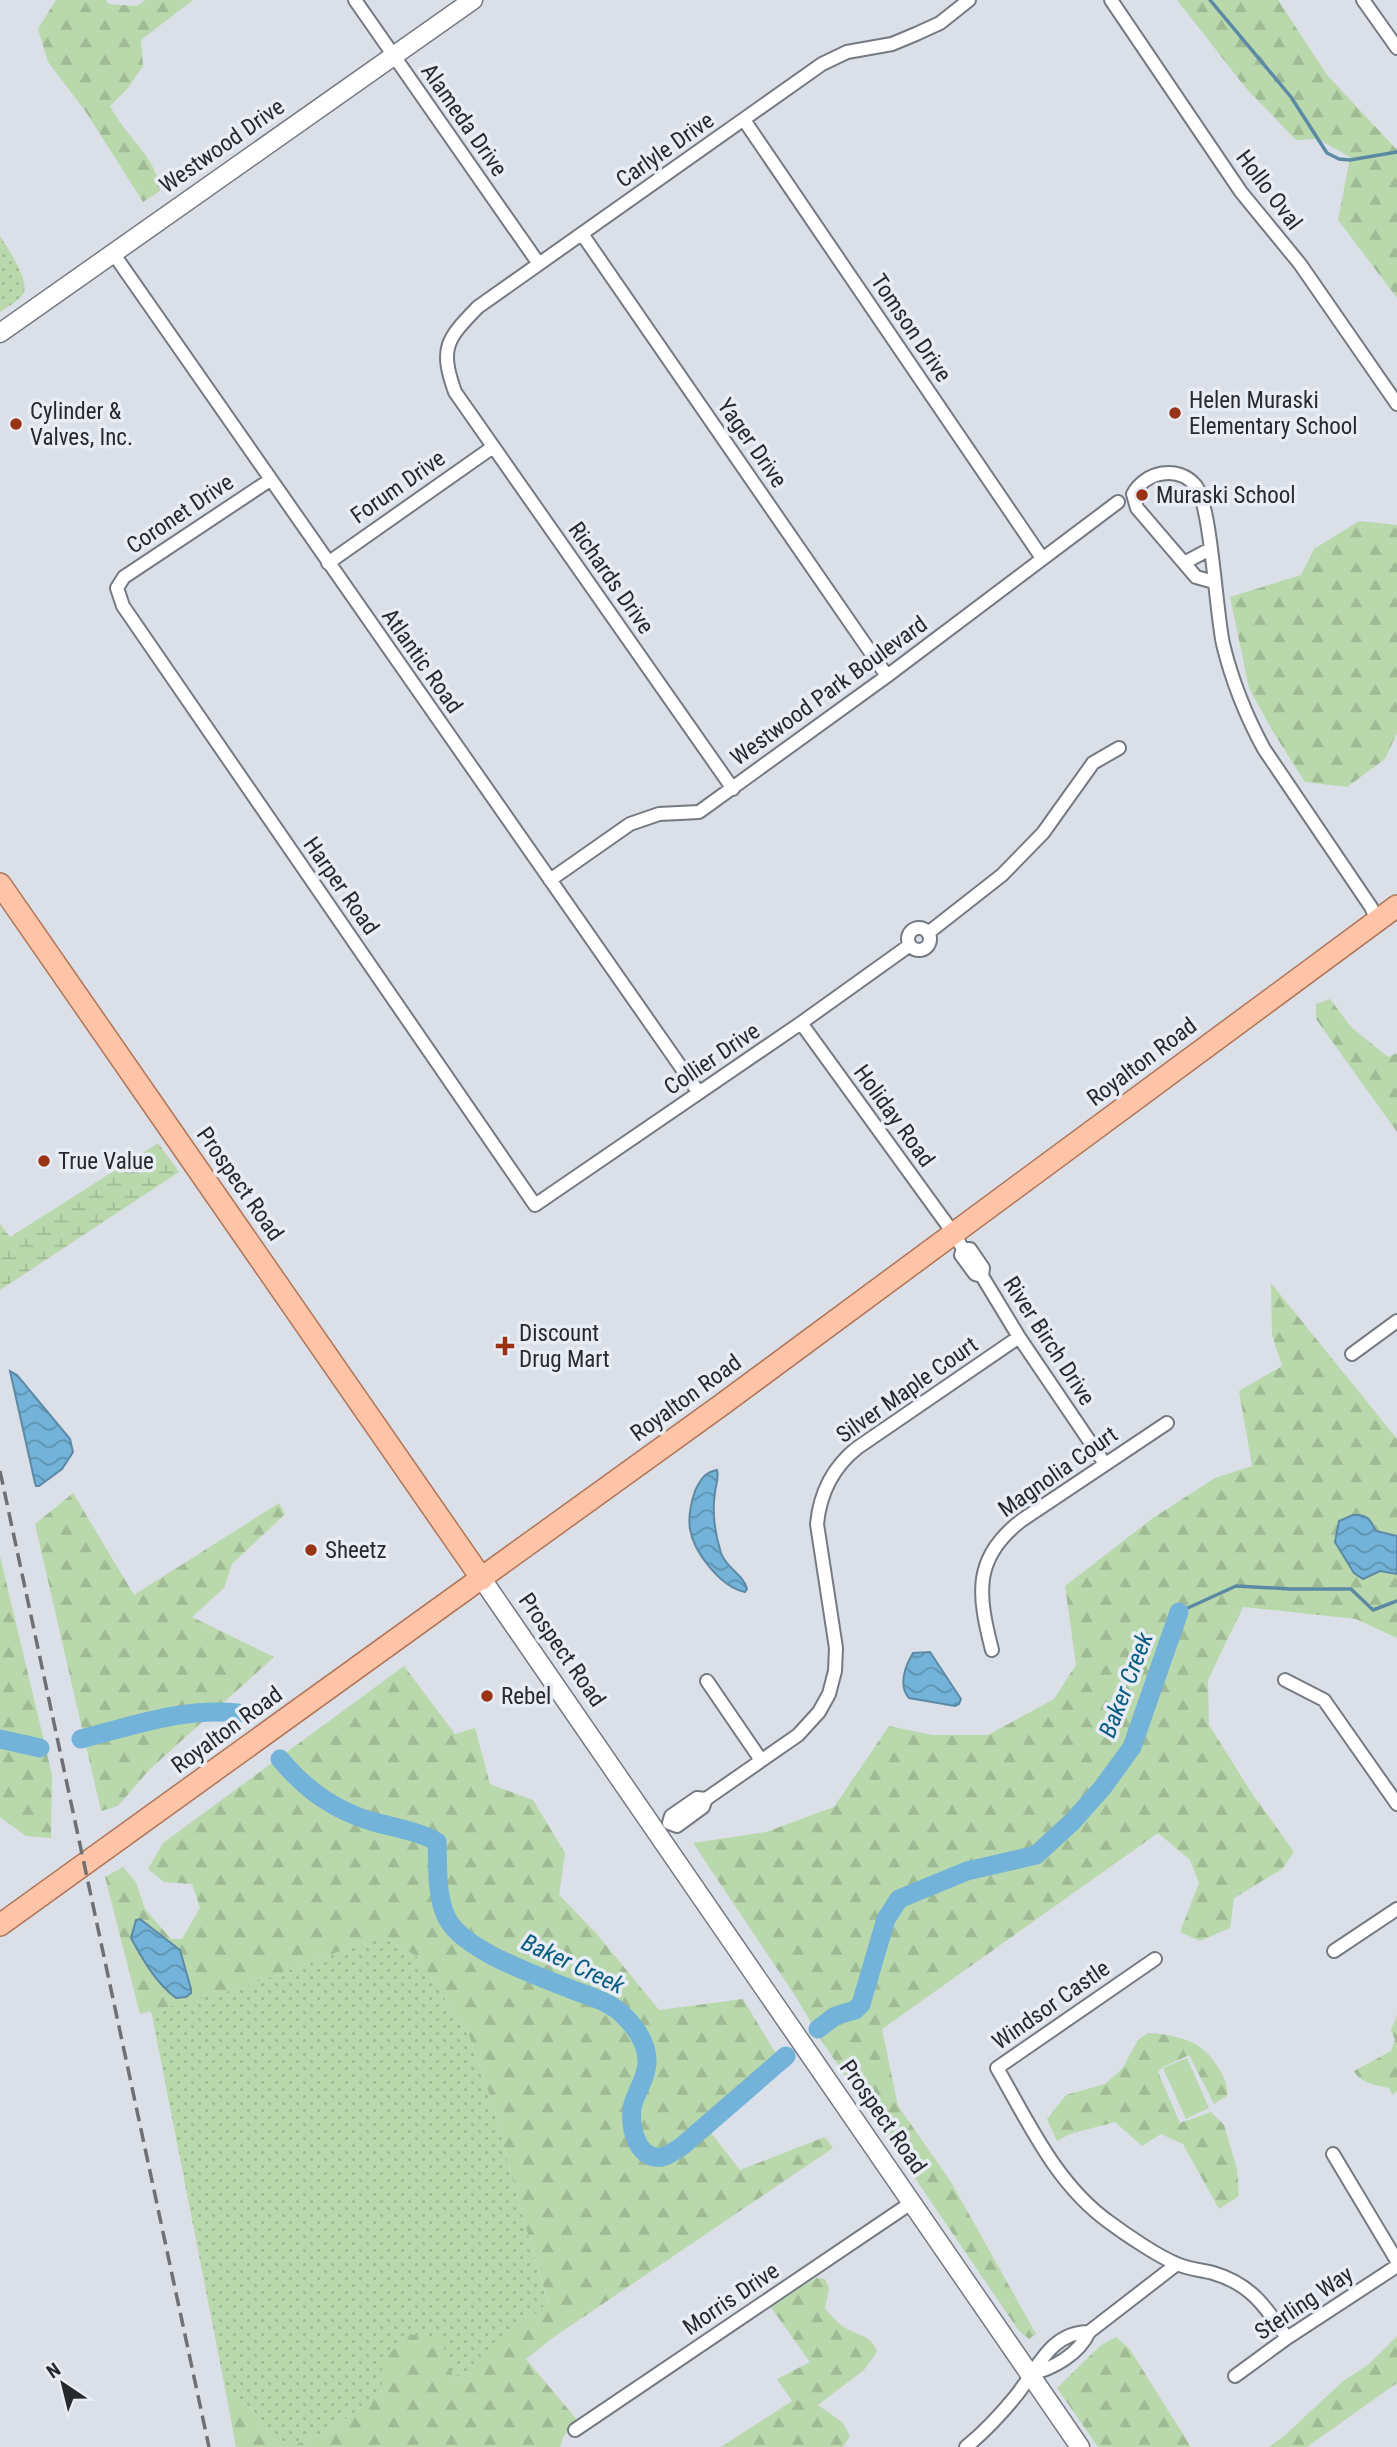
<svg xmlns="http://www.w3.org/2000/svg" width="1397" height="2447" font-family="'Roboto Condensed',sans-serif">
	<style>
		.grass { fill: url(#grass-dots) }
		.forest { fill: url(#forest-firs) }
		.wetland { fill: url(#wetland-marsh) }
		.garden { fill: #b9d9ac }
		.water { fill: url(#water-waves); stroke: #5c8aa5; stroke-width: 2 }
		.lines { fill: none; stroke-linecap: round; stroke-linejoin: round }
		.stream { stroke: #5c8aa5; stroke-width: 3.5 }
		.river { stroke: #73b3d9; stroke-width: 19 }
		.street-casing { stroke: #757a82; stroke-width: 16 }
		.secondary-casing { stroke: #757a82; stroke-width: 21 }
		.primary-casing { stroke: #b17456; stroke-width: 24 }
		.street { stroke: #fff; stroke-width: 12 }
		.secondary { stroke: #fff; stroke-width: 18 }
		.primary { stroke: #fdc4a7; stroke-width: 21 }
		.rail { stroke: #6d7075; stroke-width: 3.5; stroke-dasharray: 14 7; stroke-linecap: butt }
		.poi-dot { fill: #9a3215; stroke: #e7ecf5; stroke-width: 2.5 }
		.labels { text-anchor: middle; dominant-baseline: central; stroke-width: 7; stroke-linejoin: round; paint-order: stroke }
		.street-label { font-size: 23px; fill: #27292c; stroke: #e7ecf5 }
		.poi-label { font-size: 23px; fill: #27292c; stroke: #e7ecf5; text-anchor: start }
		.water-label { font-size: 24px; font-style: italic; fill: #095c81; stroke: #e7ecf5 }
	</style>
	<defs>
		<pattern id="grass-dots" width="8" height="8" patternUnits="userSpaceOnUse" patternTransform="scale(1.75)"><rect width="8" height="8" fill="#b9d9ac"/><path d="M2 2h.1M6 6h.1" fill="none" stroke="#9fba94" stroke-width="1.8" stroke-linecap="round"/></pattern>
		<pattern id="forest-firs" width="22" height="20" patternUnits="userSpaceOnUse" patternTransform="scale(1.75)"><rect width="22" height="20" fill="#b9d9ac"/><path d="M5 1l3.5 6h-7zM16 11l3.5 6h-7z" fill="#9fba94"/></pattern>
		<pattern id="wetland-marsh" width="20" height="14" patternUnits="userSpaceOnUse" patternTransform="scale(1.75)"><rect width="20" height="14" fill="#b9d9ac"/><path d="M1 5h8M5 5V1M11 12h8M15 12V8" fill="none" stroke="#9fba94"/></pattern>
		<pattern id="water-waves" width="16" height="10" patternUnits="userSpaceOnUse" patternTransform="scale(1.75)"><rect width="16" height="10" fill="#73b3d9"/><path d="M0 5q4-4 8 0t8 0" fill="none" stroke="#5e92b0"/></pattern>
	</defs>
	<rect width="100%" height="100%" fill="#dadfe8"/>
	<!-- grass -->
	<path class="grass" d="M0,236C7,247 31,282 23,294C19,301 7,307 0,312Z
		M381,1936L418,1957L470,2038L494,2108L520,2207L548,2303L465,2376L453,2377L382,2365V2390L336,2427L295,2445L274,2440L254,2412L224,2383L151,2010L241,1988Z"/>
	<!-- forest -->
	<path class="forest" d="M56,0H106L109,4L137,6L145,0H193L141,40L143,66L127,89L110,106C124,135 158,158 160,191L143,202L86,112L48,62L38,29Z
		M1177,0H1278L1327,75L1397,150V298L1338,220L1350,157L1318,139L1296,140L1245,87Z
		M1359,521L1397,525V733L1385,759L1347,787L1305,782L1272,730L1249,688L1230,597L1301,575L1314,549Z
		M1330,999L1352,1028L1388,1057L1397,1053V1132L1316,1019V1004Z
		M1271,1283L1397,1439V1638L1356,1619L1243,1607L1208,1680L1209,1725L1251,1792L1294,1852L1282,1869L1234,1898L1230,1928L1200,1941L1180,1932L1199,1883L1190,1860L1158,1833L882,2029L898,2106L951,2182L1036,2334L1029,2339L1019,2331L823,2043L796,1997L693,1843L766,1832L834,1807L889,1726L932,1735H988L1054,1699L1076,1665L1065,1586L1153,1518L1215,1478L1252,1466L1239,1391L1282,1366L1272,1335Z
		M73,1493L134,1595L279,1503L285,1514L232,1564L224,1588L192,1617L274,1657L149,1770L118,1806L101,1811L35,1524Z
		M0,1556L52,1775L51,1838L26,1836L0,1817Z
		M404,1666L455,1734L475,1728L490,1784L533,1800L565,1853L559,1895L596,1933L659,2010L743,1999L776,2054L702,2121L740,2170L825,2137L833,2148L551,2339L526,2359L577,2420L563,2437L560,2447H236L224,2383L254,2412L274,2440L295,2445L336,2427L382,2390V2365L405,2334L441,2338L453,2377L464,2376L548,2302L520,2207L494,2108L470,2038L418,1957L381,1936L241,1988L140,2014L105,1877L123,1867L136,1882L145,1909L171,1939H182L200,1908L192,1884L164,1882L148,1869L163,1843Z
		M1397,2015V2091L1392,2095L1389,2088C1376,2085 1360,2083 1354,2071L1391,2051L1395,2040L1391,2030Z
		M1148,2033C1160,2033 1187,2038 1197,2045C1211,2053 1230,2080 1227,2096L1214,2104L1189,2055L1163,2067L1158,2072L1180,2123L1211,2112L1224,2125L1237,2169L1239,2196L1219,2209L1183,2144L1161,2134L1142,2146L1115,2122L1070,2134L1057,2141L1047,2119L1066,2095L1105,2084L1122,2069L1138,2040Z
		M816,2278L825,2279L829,2288L825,2309C830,2314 836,2321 842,2326C855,2335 872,2334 877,2352L864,2370L818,2405L843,2423L850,2436L843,2447H721L792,2401L777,2379L810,2362L770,2306Z
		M1397,2336V2383L1307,2447H1269L1284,2436L1342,2382L1369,2364Z
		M1116,2337L1129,2348L1191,2447H1098L1057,2388L1101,2345Z"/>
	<!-- wetland -->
	<path class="wetland" d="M158,1143L179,1172L0,1290V1224L10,1237Z"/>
	<!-- garden -->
	<path class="garden" d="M1187,2058L1209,2108L1186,2119L1163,2068Z"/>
	<!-- water -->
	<path class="water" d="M10,1371L17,1375L70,1439L73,1452L62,1469L39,1486H36L35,1483Z
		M717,1470C719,1478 716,1484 715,1492C712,1512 715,1534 721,1553C726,1568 744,1575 747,1589L745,1592C721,1587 694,1553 690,1529C688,1516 691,1503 695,1491C700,1480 705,1472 717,1470Z
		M1353,1515C1367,1514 1370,1519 1376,1531L1397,1536V1574L1380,1571L1363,1579L1354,1573L1335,1542L1339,1521Z
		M930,1652L961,1699L959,1704L955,1706L909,1698C898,1686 905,1666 913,1653Z
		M140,1919L180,1950L191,1989V1993L186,1997L176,1998C156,1983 143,1960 131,1938L136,1920Z"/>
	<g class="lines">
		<!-- stream -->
		<path class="stream" d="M1210,0L1291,97L1327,153L1339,159L1350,160L1397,152
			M1179,1612L1236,1586L1291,1589H1351L1373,1610L1397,1601"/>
		<!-- river -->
		<path class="river" d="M0,1739L40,1748
			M81,1739C132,1726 184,1707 238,1713
			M280,1759C306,1790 335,1811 374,1822C396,1828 418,1831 437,1842C438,1866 436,1894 446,1916C460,1950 539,1976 573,1990C590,1996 613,2003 625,2017C637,2029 648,2046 647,2064C646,2079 637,2090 633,2104C628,2123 636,2161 662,2157C668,2156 675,2150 681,2147L786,2056
			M818,2029L835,2016L855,2010L861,2004L886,1919L899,1899L967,1871L1036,1855L1073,1821L1103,1787L1132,1747L1179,1612"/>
		<defs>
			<path id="street" d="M355,0L539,264
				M1111,0L1241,192L1300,264L1397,404
				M1363,0L1397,48
				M744,120L1042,558
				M582,234L887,676
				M113,253L699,1093
				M270,480L124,577L117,588L123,606L535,1205L801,1023L910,945
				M328,563L493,447
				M1184,563L1210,549
				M1214,582L1196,577L1137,508L1133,494C1145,472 1178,464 1196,486C1211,506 1216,612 1223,644C1232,681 1246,716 1264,749L1371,907L1377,920
				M733,789L455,392C439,347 447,339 478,307L822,64L847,52L892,44L916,34L940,23L969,0
				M550,880L630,824L659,814L699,812L887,676L1118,502
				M908 939a11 11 0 1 1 22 0a11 11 0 1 1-22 0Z
				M928,933L1002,875L1043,833L1093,763L1119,748
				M801,1023L954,1234L963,1249L961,1255L975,1274L982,1276L983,1268L970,1249H963
				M982,1276L1019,1337L1105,1464
				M1352,1354L1397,1321
				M992,1650C978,1595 972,1558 1022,1520L1167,1423
				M1285,1680L1324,1700L1397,1804
				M707,1681L761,1760
				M697,1798L706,1799L703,1807L677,1826L669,1823L671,1816Z
				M706,1799L798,1735L819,1712L829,1694L835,1671L836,1648L817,1524C820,1493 832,1468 857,1448L1019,1337
				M1334,1951L1397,1909
				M1155,1959L997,2068C1029,2123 1056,2184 1109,2222C1125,2234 1159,2257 1177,2264C1188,2269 1201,2270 1213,2273C1251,2284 1266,2307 1287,2338
				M1333,2154L1397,2261
				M1030,2374C1053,2369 1079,2354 1089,2332L1177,2264
				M1235,2376L1287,2338L1397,2266
				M575,2430L911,2203
				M966,2447C983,2433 1001,2414 1015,2397C1036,2372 1049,2332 1089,2332"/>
			<path id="secondary" d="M0,333L473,0
				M482,1579L1080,2447"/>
			<path id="primary" d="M0,884L482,1579
				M0,1925L720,1406L1397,906"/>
		</defs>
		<!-- street casing -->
		<use href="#street" class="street-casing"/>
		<!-- secondary casing -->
		<use href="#secondary" class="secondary-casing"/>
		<!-- primary casing -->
		<use href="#primary" class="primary-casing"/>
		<!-- street -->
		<use href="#street" class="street"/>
		<!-- secondary -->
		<use href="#secondary" class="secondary"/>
		<!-- primary -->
		<use href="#primary" class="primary"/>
		<!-- rail -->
		<path class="rail" d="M0,1471L209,2447"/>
	</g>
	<!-- markers -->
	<g class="poi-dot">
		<circle cx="1175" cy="413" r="7"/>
		<circle cx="16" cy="424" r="7"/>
		<circle cx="1142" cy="495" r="7"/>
		<circle cx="44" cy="1161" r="7"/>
		<path d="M501.5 1335.5h7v7h7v7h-7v7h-7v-7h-7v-7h7z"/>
		<circle cx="311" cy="1550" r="7"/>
		<circle cx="487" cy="1696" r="7"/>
	</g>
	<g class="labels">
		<!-- street labels -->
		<g class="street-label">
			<text transform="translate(464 120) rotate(55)">Alameda Drive</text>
			<text transform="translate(222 146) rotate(-35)">Westwood Drive</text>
			<text transform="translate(665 150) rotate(-35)">Carlyle Drive</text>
			<text transform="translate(1269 190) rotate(53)">Hollo Oval</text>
			<text transform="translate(911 328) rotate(56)">Tomson Drive</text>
			<text transform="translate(752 443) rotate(55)">Yager Drive</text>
			<text transform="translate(398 487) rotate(-35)">Forum Drive</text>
			<text transform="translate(180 514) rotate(-34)">Coronet Drive</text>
			<text transform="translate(611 578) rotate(55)">Richards Drive</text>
			<text transform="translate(422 661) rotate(55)">Atlantic Road</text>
			<text transform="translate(829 691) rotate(-36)">Westwood Park Boulevard</text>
			<text transform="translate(341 886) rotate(55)">Harper Road</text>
			<text transform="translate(712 1059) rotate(-34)">Collier Drive</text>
			<text transform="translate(1142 1062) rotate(-37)">Royalton Road</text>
			<text transform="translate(894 1116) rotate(54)">Holiday Road</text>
			<text transform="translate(240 1184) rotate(55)">Prospect Road</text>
			<text transform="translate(1049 1341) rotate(57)">River Birch Drive</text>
			<text transform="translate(907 1390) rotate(-35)">Silver Maple Court</text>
			<text transform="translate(686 1398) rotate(-36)">Royalton Road</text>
			<text transform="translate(1058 1472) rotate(-35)">Magnolia Court</text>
			<text transform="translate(562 1650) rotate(55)">Prospect Road</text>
			<text transform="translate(227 1730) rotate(-36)">Royalton Road</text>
			<text transform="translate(1051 2005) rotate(-35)">Windsor Castle</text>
			<text transform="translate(883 2117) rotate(55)">Prospect Road</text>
			<text transform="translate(731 2299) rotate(-34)">Morris Drive</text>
			<text transform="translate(1304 2303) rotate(-34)">Sterling Way</text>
		</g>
		<!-- poi labels -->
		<g class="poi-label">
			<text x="1189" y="400">Helen Muraski<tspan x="1189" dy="26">Elementary School</tspan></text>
			<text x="30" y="411">Cylinder &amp;<tspan x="30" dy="26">Valves, Inc.</tspan></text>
			<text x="1156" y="495">Muraski School</text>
			<text x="58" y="1161">True Value</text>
			<text x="519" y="1333">Discount<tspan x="519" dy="26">Drug Mart</tspan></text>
			<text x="325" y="1550">Sheetz</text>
			<text x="501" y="1696">Rebel</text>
		</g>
		<!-- water labels -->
		<g class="water-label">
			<text transform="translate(1126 1685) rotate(-69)">Baker Creek</text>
			<text transform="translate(573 1964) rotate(25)">Baker Creek</text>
		</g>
	</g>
	<!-- north arrow -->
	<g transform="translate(63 2384) rotate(325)" stroke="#e7ecf5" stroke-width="5" paint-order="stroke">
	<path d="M0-5L12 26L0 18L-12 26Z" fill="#27292c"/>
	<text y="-10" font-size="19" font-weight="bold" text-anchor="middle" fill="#27292c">N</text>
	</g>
</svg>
